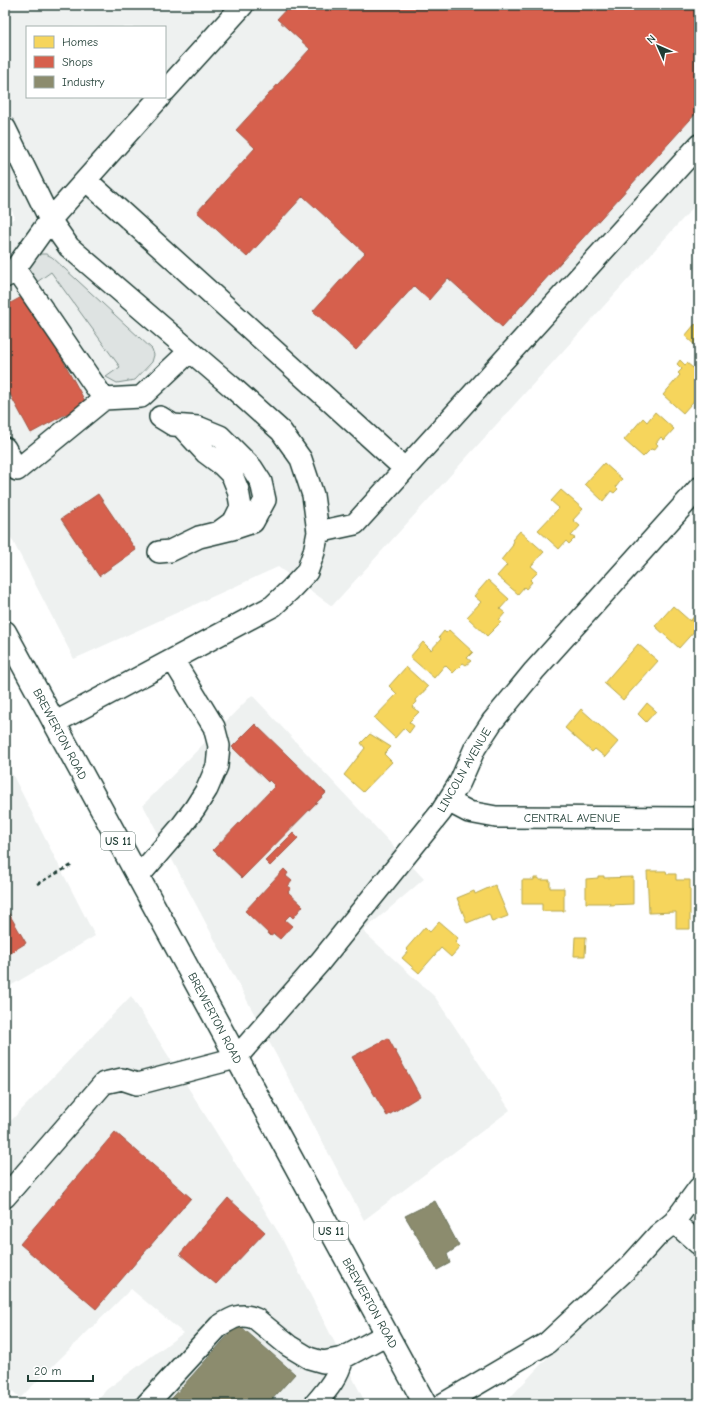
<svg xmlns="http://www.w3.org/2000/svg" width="704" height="1409" font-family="'Comic Neue',sans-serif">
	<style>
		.built { fill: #eef1f0; fill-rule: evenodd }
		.green { fill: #dee3e2; stroke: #7e908b }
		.homes { fill: #f6d55c; stroke: #b6a750 }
		.shops { fill: #d6604d; stroke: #9f5646 }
		.industry { fill: #8c8c6e; stroke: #6b745d }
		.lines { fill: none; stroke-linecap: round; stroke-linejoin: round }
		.minor-casing { stroke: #1f3d34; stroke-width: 24 }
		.major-casing { stroke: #1f3d34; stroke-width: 25 }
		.path { stroke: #1f3d34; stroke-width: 2.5; stroke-dasharray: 4 3; stroke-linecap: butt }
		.minor { stroke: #fff; stroke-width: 21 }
		.major { stroke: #fff; stroke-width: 22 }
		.labels { text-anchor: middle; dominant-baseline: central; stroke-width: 4; stroke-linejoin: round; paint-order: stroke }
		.shield { fill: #fff; stroke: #627771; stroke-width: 1 }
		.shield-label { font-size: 11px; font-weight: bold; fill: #1f3d34 }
		.street-label { font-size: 12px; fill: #1f3d34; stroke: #fff }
	</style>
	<rect width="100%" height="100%" fill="#fff"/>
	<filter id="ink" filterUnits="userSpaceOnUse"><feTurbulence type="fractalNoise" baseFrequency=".025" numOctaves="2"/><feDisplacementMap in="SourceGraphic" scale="8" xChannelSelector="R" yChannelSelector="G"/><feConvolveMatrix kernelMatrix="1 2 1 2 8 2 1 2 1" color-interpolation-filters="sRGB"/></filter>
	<g filter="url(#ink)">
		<!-- built -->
		<path class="built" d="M5,5H699V201L332,606L278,567L74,659L5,526V226L15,217L5,197ZM27,27H165V97H27Z
			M252,695L424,879L363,931L435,997L510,1110L364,1220L143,805Z
			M5,760L95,936L5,989Z
			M131,996L280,1235L366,1404H95L106,1390L183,1333L131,1289L20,1398L5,1384V1127Z
			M699,1196V1404H504Z"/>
		<!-- green -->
		<path class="green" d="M35,254H46L52,257L152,349L154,355L152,362L135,380L117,383L106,377L120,367L51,272L37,282L28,269V263Z"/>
		<!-- homes -->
		<path class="homes" d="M695,324L698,327L699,326V349L685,336Z
			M680,360L685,365L687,363L699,373V382L696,386L699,389V395L683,413L663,395L680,375L678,373L682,369L677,364Z
			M655,412L674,429L664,440L661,437L656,443L658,445L654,450L651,449L643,457L624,440L643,418L647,422Z
			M604,463L622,479L616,487L618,489L614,493L611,491L603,501L585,484Z
			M561,490L583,509L573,520L580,526L571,536L575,538L569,544L566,541L559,549L538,530L559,508L551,501Z
			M520,531L544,552L531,566L538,572L530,580L532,582L526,589L524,587L518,594L497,576L507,565L501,560L513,545H512L514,541L512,540Z
			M488,580L509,599L500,609L505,613L499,620L501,622L487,636L467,617L481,602L474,596Z
			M673,606L690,621L699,611V630L697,628L679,648L655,626Z
			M449,630L473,652L467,658L471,661L466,665L463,663L453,673L445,665L434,678L410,657L423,642L431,650L441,639L439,637L444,631L446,633Z
			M638,644L658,661L623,700L604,683Z
			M406,667L428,687L416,700L417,702L412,707L419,712L409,722L414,726L409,733L404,728L395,738L374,718L397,694L389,686Z
			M647,703L656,711L646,722L638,714Z
			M581,709L618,742L605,757L595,749L592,752L565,728Z
			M370,734L391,747L384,754L392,762L363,792L344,775L365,748L361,743Z
			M647,871H666L667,874H676V880H690V929H676V912L649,913Z
			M598,876H604V878L633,877V904L609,905L610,903H586V879L598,878Z
			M534,878H539V880H550V888H564V911H542V904H522V880H534Z
			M495,885L508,916L492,922L489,914L467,923L457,898L474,891L475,894Z
			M439,922L458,938L455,942L460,947L451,957L441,948L419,973L402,958L408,951L406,949L425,927L430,932Z
			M575,937H586L585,956H574Z"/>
		<!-- shops -->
		<path class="shops" d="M290,5H699V110L502,327L448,278L429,300L414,286L356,350L313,311L365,253L303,196L247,257L197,212L255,148L236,130L310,49L277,19Z
			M27,294L86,403L31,433L5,385V306Z
			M98,494L136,550L99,576L61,519Z
			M255,724L326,793L242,878L213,850L275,786L269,780L268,782L232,747Z
			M293,833L298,838L270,866L265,861Z
			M284,869L288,873L286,876L292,881L288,886L291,888L288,892L303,906L293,918L290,915L285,920L292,926L280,939L274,934L271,936L245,911Z
			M5,907L26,943L5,956Z
			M388,1038L420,1096L387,1116L352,1057Z
			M115,1132L191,1198L96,1309L20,1244Z
			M228,1198L265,1232L216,1284L180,1254Z"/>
		<!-- industry -->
		<path class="industry" d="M435,1201L459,1246L447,1254L450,1263L437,1270L405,1216Z
			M238,1324L295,1374L268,1404H167Z"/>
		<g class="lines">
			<defs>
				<path id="minor" d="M165,91L243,5
					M5,128L50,220L69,247L231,386L281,431L301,459L313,495L318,532L314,552L307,572L290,590L273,606L54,723
					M86,180L405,469
					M15,269L104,399
					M5,277L15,269L50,220L160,97
					M181,426L206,453L222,465L232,475L238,490L241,507L234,521L219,532
					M5,448L17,470L104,399L141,397L190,351
					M318,532L355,524L699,145
					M159,552L170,551L199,537L232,529L253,522L265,500L261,482L252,468L220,436L198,427L173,425L160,417
					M448,801L469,812L496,817L699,818
					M138,877L180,828L195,808L207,789L217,766L219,746L214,727L173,660
					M5,1197L104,1083L122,1079L137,1084L236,1058L320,962L441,812L460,782L475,748L492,722L534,671L699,488
					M674,1222L699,1188
					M147,1404L219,1326C232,1318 241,1312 256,1319L289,1346L309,1358L323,1362L343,1358L387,1334
					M315,1404C328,1389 338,1377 343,1358
					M443,1404L547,1343L630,1266L658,1235L674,1222L699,1244"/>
				<path id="major" d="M5,632L425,1404"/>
			</defs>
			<!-- minor casing -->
			<use href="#minor" class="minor-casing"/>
			<!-- major casing -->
			<use href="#major" class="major-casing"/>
			<!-- path -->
			<path class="path" d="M37,884L72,865"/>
			<!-- minor -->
			<use href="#minor" class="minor"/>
			<!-- major -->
			<use href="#major" class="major"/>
		</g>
	</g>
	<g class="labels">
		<!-- shield labels -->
		<g class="shield">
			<rect x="101" y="832" width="34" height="18" rx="3"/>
			<rect x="314" y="1222" width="34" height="18" rx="3"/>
		</g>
		<g class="shield-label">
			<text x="118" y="841">US 11</text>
			<text x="331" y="1231">US 11</text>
		</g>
		<!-- street labels -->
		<g class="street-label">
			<text transform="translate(60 734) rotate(62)">BREWERTON ROAD</text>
			<text transform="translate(464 770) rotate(-60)">LINCOLN AVENUE</text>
			<text x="572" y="818">CENTRAL AVENUE</text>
			<text transform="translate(215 1018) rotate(62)">BREWERTON ROAD</text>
			<text transform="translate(370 1303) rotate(61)">BREWERTON ROAD</text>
		</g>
	</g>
	<!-- margin -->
	<rect width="704" height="1409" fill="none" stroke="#fff" stroke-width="20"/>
	<rect x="10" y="10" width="684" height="1389" fill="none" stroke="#1f3d34" stroke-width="1.5" filter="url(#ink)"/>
	<!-- legend -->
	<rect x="26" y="26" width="140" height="72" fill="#ffffff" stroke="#a5b1ae"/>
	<rect x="34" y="36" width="20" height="12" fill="#f6d55c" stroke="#a5b1ae"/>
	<text x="62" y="46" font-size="12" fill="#1f3d34">Homes</text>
	<rect x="34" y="56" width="20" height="12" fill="#d6604d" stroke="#a5b1ae"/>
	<text x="62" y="66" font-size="12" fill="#1f3d34">Shops</text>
	<rect x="34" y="76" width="20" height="12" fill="#8c8c6e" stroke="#a5b1ae"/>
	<text x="62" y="86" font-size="12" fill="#1f3d34">Industry</text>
	<!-- north arrow -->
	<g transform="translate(658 46) rotate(315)" stroke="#ffffff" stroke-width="3" paint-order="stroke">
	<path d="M0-3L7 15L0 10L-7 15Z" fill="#1f3d34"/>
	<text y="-6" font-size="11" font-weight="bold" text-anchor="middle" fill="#1f3d34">N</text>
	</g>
	<!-- scale -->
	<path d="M28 1375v6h65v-6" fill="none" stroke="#1f3d34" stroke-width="2"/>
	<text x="34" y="1375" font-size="12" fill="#1f3d34" stroke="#ffffff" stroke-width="3" paint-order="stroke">20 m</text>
</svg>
